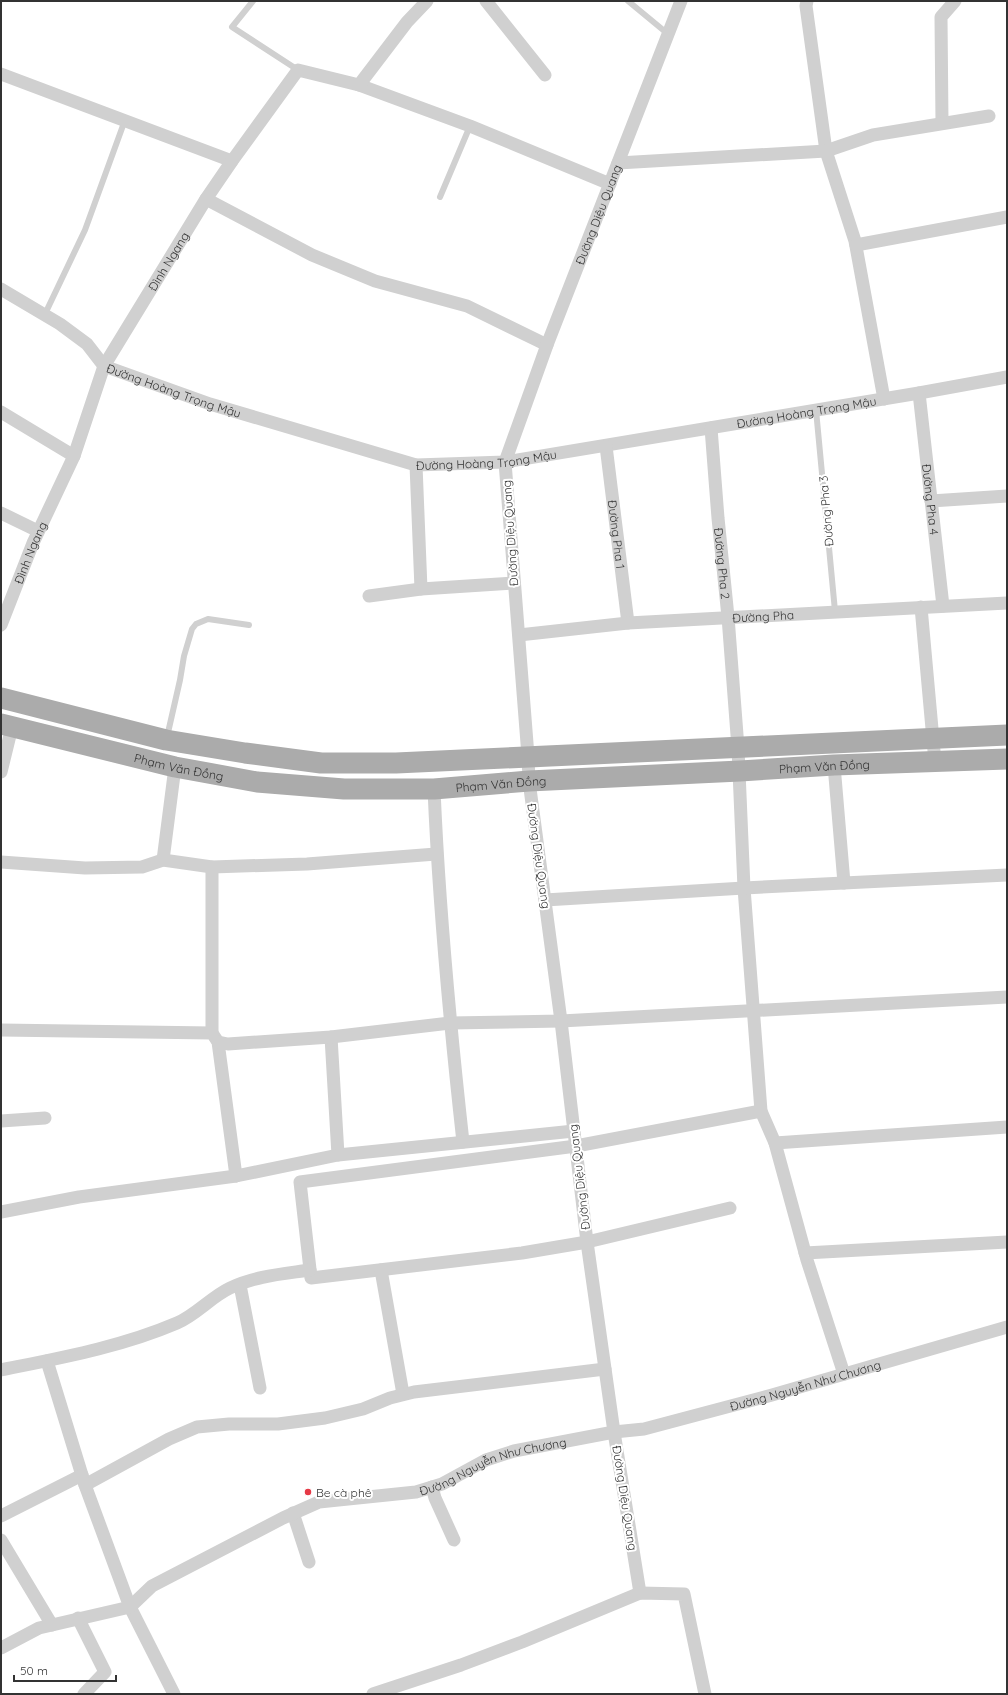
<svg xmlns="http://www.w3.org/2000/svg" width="1008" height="1695" font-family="Quicksand,sans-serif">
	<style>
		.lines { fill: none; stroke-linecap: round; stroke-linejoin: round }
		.lane { stroke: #d0d0d0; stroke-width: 6 }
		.street { stroke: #d0d0d0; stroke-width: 13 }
		.primary { stroke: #ababab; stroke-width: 21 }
		.poi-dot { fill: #e63946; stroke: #fff; stroke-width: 1.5 }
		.labels { text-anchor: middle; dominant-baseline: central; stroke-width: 4; stroke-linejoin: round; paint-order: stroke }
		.street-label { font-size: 12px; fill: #333; stroke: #fff }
		.poi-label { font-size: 12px; fill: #333; stroke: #fff; text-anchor: start }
	</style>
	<rect width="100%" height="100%" fill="#fff"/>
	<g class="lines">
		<!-- lane -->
		<path class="lane" d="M253,1L232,27L298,70
			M628,1L668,34
			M440,197L470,126
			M45,314L85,230L125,120
			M816,410L835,611
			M167,737L180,680L184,656L192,629L196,624L208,619L249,625"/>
		<!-- street -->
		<g class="street">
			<path d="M486,1L545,75"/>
			<path d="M807,1L806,6L826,151L855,241L884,399"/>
			<path d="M1,74L232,161"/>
			<path d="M359,85L470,126L610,184"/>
			<path d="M942,123L941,17L955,1"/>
			<path d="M618,163L826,151L873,135L989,116"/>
			<path d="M206,199L312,255L375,281L467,306L547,345"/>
			<path d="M856,245L1007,217"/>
			<path id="s1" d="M1,289L60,324L87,344L104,366L210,404L416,465L505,462L919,393L1007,377"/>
			<path id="s2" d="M919,393L943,606"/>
			<path d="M1,412L74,456"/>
			<path id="s3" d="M711,428L718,518L728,617L738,748L744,888L761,1111L775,1143L807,1260L844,1374"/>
			<path id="s4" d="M606,446L628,623"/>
			<path d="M416,465L421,589"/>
			<path d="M931,501L1007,496"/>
			<path d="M1,513L38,531"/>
			<path d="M369,596L421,589L514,583"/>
			<path d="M921,607L935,762"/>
			<path id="s5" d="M1,625L33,543L74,456L104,366L206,199L232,161L298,70L359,85L407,22L427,1"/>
			<path id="s6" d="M519,635L628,623L1007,603"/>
			<path d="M834,765L844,883"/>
			<path d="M1,772L12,727"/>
			<path d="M434,789C439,907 450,1025 463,1142"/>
			<path d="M163,860L175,767"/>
			<path d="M1,862L85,868L142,867L163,860L212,867L307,864L436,854"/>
			<path d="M545,900L744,888L1007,875"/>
			<path d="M1,1030L212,1033L218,1042L236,1176"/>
			<path d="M212,1033V867"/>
			<path d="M331,1037L338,1155"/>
			<path d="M218,1042L228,1044L331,1037L450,1023L561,1021L1007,997"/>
			<path d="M1,1121L45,1118"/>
			<path d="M775,1143L1007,1127"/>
			<path d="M730,1208L587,1242L522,1253L311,1278L300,1182L576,1146L761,1111"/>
			<path d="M1,1212L79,1197L236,1176L338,1155L574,1131"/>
			<path d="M805,1253L1007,1242"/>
			<path d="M381,1270L403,1394"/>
			<path d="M240,1285L260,1388"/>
			<path d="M47,1361L85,1485L130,1607L174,1694"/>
			<path d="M1,1370C60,1358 121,1347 177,1323C196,1315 211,1297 230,1288C255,1276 283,1274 310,1270"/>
			<path d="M85,1485L169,1439L197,1427L229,1424H278L325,1418L363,1409L390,1398L414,1392L605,1369"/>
			<path d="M432,1487L435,1498L454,1540"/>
			<path d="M293,1513L309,1562"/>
			<path d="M1,1516L82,1475"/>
			<path d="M1,1540L52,1625"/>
			<path id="s7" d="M640,1593L614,1432L587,1242L561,1021L529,781L528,756L505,462L547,345L681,1"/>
			<path d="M78,1618L105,1672L84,1694"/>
			<path id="s8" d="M1,1648L39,1628L130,1607L152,1586L283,1518L319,1502L416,1492L442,1484L486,1460L514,1451L614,1432L644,1429L772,1395L1007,1327"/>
			<path d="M373,1694L461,1665L522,1642L640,1593L684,1594L705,1694"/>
		</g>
		<!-- primary -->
		<g class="primary">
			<path d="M1,698L166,740L245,753L321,763H396L1007,735"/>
			<path id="s9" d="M1,724L175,767L257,782L344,789H434L529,781L740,771L834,765L1007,759"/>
		</g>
	</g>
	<!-- markers -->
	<circle class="poi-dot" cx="308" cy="1492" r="4"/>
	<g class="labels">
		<!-- street labels -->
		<g class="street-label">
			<text stroke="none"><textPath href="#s7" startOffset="1404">Đường Diệu Quang</textPath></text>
			<text stroke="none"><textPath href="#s5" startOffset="402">Đình Ngang</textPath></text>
			<text stroke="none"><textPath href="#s1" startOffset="204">Đường Hoàng Trọng Mậu</textPath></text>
			<text stroke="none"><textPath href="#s1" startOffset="852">Đường Hoàng Trọng Mậu</textPath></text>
			<text stroke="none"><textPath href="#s1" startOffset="528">Đường Hoàng Trọng Mậu</textPath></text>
			<text stroke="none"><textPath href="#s2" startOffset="107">Đường Pha 4</textPath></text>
			<text transform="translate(826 511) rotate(-95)">Đường Pha 3</text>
			<text transform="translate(510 533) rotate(-94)">Đường Diệu Quang</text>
			<text stroke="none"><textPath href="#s4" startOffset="89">Đường Pha 1</textPath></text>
			<text stroke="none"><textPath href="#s5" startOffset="78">Đình Ngang</textPath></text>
			<text stroke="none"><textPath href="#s3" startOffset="136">Đường Pha 2</textPath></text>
			<text stroke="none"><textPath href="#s6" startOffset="245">Đường Pha</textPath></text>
			<text stroke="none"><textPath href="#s9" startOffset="183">Phạm Văn Đồng</textPath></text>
			<text stroke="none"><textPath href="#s9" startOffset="831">Phạm Văn Đồng</textPath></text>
			<text stroke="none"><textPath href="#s9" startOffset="507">Phạm Văn Đồng</textPath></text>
			<text transform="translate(539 856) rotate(82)">Đường Diệu Quang</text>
			<text transform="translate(579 1177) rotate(-97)">Đường Diệu Quang</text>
			<text stroke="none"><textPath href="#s8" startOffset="857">Đường Nguyễn Như Chương</textPath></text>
			<text stroke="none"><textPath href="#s8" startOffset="533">Đường Nguyễn Như Chương</textPath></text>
			<text transform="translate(625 1498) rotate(81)">Đường Diệu Quang</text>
		</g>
		<!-- poi labels -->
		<g class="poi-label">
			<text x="316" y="1492">Be cà phê</text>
		</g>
	</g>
	<!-- border -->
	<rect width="1008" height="1695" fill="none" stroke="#333333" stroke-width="4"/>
	<!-- scale -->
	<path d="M14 1675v6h102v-6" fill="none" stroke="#333333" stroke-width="2"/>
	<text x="20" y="1675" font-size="12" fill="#333333" stroke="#ffffff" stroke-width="3" paint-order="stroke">50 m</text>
</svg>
